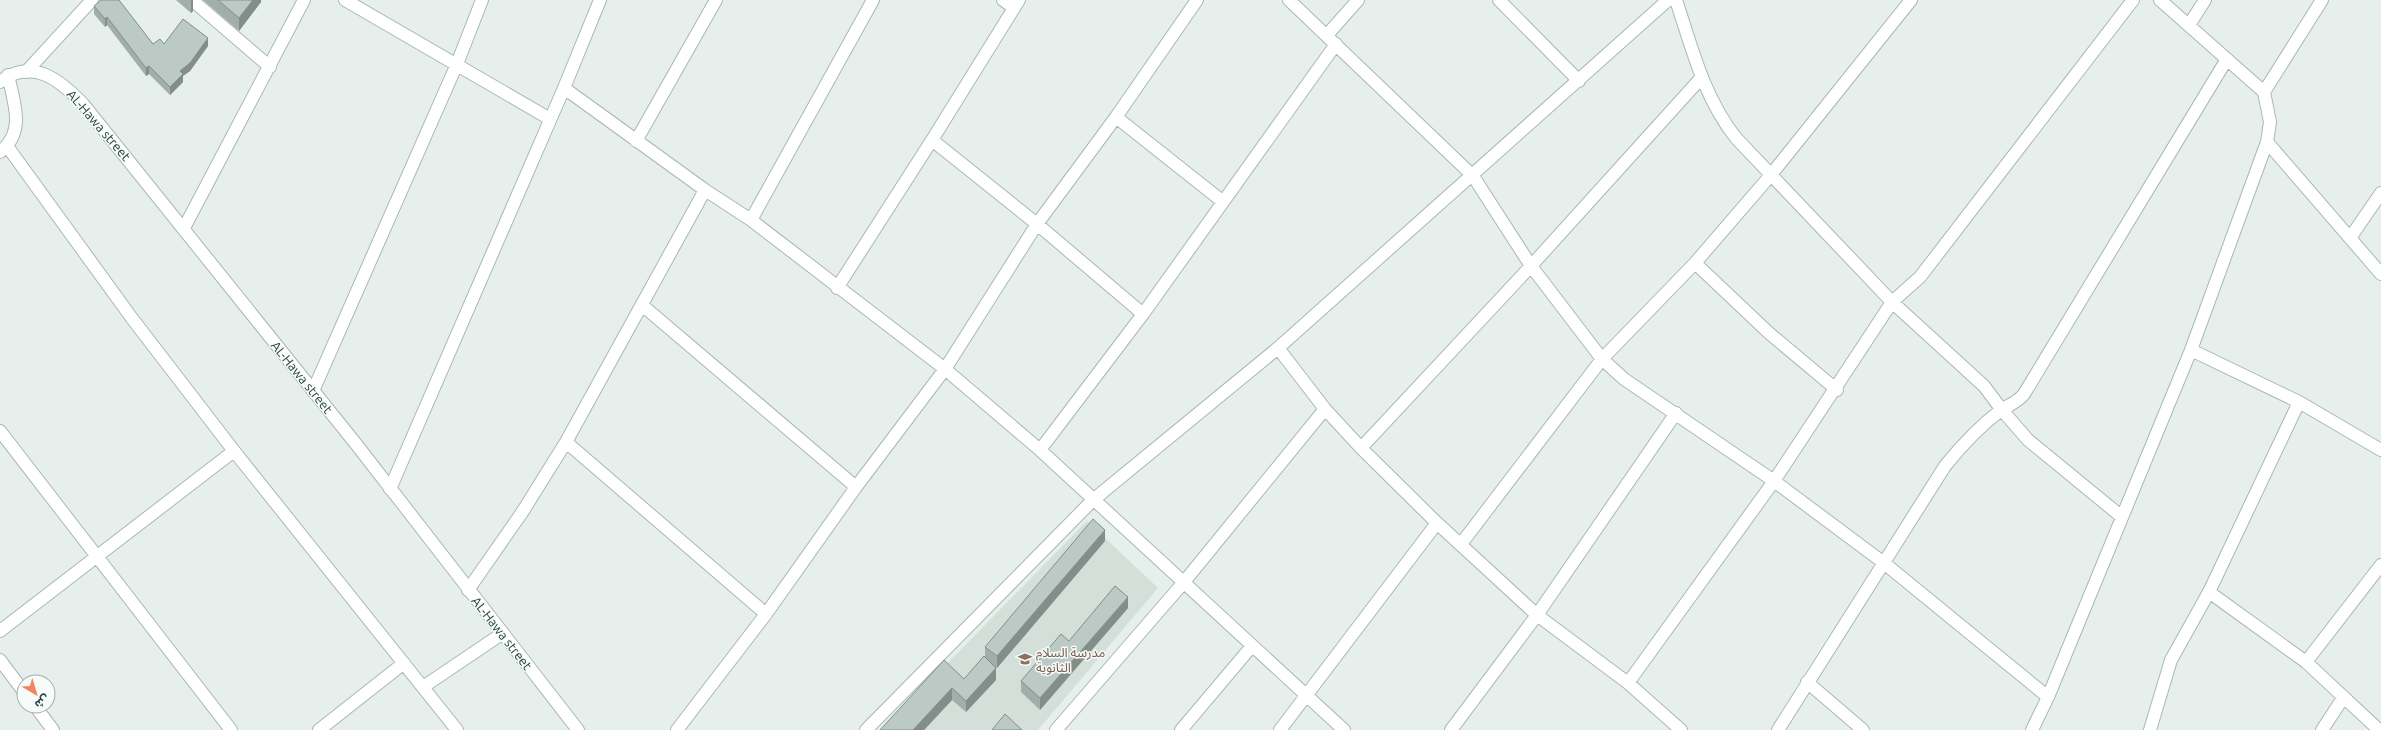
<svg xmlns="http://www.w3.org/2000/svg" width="2381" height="730" font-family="Ubuntu,'Noto Sans Arabic',sans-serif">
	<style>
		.built { fill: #d4dfda }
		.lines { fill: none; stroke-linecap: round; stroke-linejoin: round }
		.minor-casing { stroke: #a8b8b2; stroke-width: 14 }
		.tertiary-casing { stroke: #a8b8b2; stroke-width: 14 }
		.minor { stroke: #fff; stroke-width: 12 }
		.tertiary { stroke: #fff; stroke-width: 12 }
		.wall { fill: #a1aea9 }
		.shaded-wall { fill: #838d89 }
		.building { fill: #bbcac4; stroke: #838d89 }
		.labels { text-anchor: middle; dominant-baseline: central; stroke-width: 3; stroke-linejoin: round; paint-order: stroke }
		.street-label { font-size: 13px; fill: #24423a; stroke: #f7fbf9 }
		.education-label { font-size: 13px; fill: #785e54; stroke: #f7fbf9; text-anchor: start }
	</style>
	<rect width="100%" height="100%" fill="#e6efeb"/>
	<!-- built -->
	<path class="built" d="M1087,521L1158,588L1038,730H882Z"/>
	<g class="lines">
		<defs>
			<path id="minor" d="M192,0L270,67
				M345,0L550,119
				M1003,0L1014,8
				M1289,0L1473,176L1531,266L1602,359L1624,379L1774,481L1884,563L2048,697
				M1499,0L1579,81
				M1676,0C1692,48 1704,98 1736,138L1892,302L1984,386L2002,410L2028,440L2122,517
				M2160,0L2264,92
				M2189,25L2205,0
				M1327,35L1358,0
				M26,72L92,0
				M564,88L705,190L751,220L945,369L1040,450L1344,730
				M1116,117L1222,201
				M932,140L1037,224L1143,314
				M636,141L716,0
				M2267,142L2381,274
				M7,146L131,317L234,451L457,730
				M0,152C26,132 14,103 8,75
				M751,220L873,0
				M184,228L304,0
				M2350,238L2381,193
				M1695,263L1769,333L1837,390
				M837,288L932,140L1019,0
				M642,305L856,487
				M1278,348L1325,409L1361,448L1437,523L1537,615L1628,683L1681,730
				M2191,350L2299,402L2381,450
				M313,391L457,64L482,0
				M0,431L231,730
				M566,442L766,614
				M1361,448L1531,266L1702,77
				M1040,450L1143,314L1336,44
				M390,489L564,88L600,0
				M1461,544L1602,359L1695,263L1770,176L1911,0
				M468,590L523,511L566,442L705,190
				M2209,592L2306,662L2379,730
				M0,631L234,451
				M0,660L24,692
				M2306,662L2381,565
				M1807,682L1863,730
				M1628,683L1774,481L1892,302L1920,277L2133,0
				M423,687L503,633
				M35,706L53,730
				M319,730L404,663
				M677,730L766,614L856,487L945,369L1037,224L1116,117L1197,0
				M866,730L1093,500L1278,348L1668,0
				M1056,730L1184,582L1325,409
				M1181,730L1252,646
				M1280,730L1437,523
				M1451,730L1537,615L1676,413
				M1778,730L1945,466C1962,445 1980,426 2001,410C2009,405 2018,402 2024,394L2227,59
				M2032,730L2048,697L2191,350L2267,142L2270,122L2264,92L2322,0
				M2150,730L2171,660L2209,592L2299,402
				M2322,730L2343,698"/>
			<path id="tertiary" d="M0,82C32,57 60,80 83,104L356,444L578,730"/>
		</defs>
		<!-- minor casing -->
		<use href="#minor" class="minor-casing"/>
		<!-- tertiary casing -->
		<use href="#tertiary" class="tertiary-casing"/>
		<!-- minor -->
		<use href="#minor" class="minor"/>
		<!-- tertiary -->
		<use href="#tertiary" class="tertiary"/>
	</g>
	<!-- wall -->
	<path class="wall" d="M176,0H193V11L191,13Z
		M203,0H261V2L239,31Z
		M94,6L153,44H164L208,46L190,71L183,76V82L170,95L149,74L146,76L107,25L105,27L94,14Z
		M1105,541L997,668L993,665L996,680L966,712L952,700L924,730H880L964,679L985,658V647Z
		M1128,608L1040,710L1021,692V681L1069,641Z"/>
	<!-- shaded-wall -->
	<path class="shaded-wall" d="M191,0H193V11L191,13Z
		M253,0H261V2L239,31V18Z
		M107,17V25L105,27V19Z
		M208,38V46L190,71L183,76V82L170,95V87L180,71Z
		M149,66V74L146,76V68Z
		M1105,530V541L997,668V656Z
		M1128,597V608L1040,710V698Z
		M996,668V680L966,712V701Z
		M952,688V700L924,730H913Z"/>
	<!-- building -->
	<path class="building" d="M101,0H119L153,44L160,39L164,44L183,19L208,38L190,63L180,71L183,74L170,87L149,66L146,68L107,17L105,19L94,6Z
		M218,0H253L239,18Z
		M1093,519L1105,530L997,656L985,647Z
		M1115,586L1128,597L1040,698L1021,681L1061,634L1069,641Z
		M984,656L996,668L966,701L952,688L913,730H880L944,660L964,679Z
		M1005,714L1022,730H992Z"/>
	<!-- icons -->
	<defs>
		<symbol id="school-bare" viewBox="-9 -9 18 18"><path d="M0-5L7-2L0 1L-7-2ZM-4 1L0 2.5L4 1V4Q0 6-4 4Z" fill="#8d6e63" stroke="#f7fbf9" stroke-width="2.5" paint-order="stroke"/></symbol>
	</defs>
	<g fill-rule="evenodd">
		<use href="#school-bare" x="1015" y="649" width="20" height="20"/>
	</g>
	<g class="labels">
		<!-- street labels -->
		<g class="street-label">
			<text transform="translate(99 125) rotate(49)">AL-Hawa street</text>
			<text transform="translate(302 377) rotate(51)">AL-Hawa street</text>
			<text transform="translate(502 633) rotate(52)">AL-Hawa street</text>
		</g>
		<!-- education labels -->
		<g class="education-label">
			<text x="1036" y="652">مدرسة السلام<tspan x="1036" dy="15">الثانوية</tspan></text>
		</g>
	</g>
	<!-- north arrow -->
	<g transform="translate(36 694) rotate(142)"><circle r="19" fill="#f7fbf9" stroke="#a3b1ad"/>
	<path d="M0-3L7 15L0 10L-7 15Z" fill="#f4845f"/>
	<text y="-6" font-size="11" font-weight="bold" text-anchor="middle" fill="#24423a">ش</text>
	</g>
</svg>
